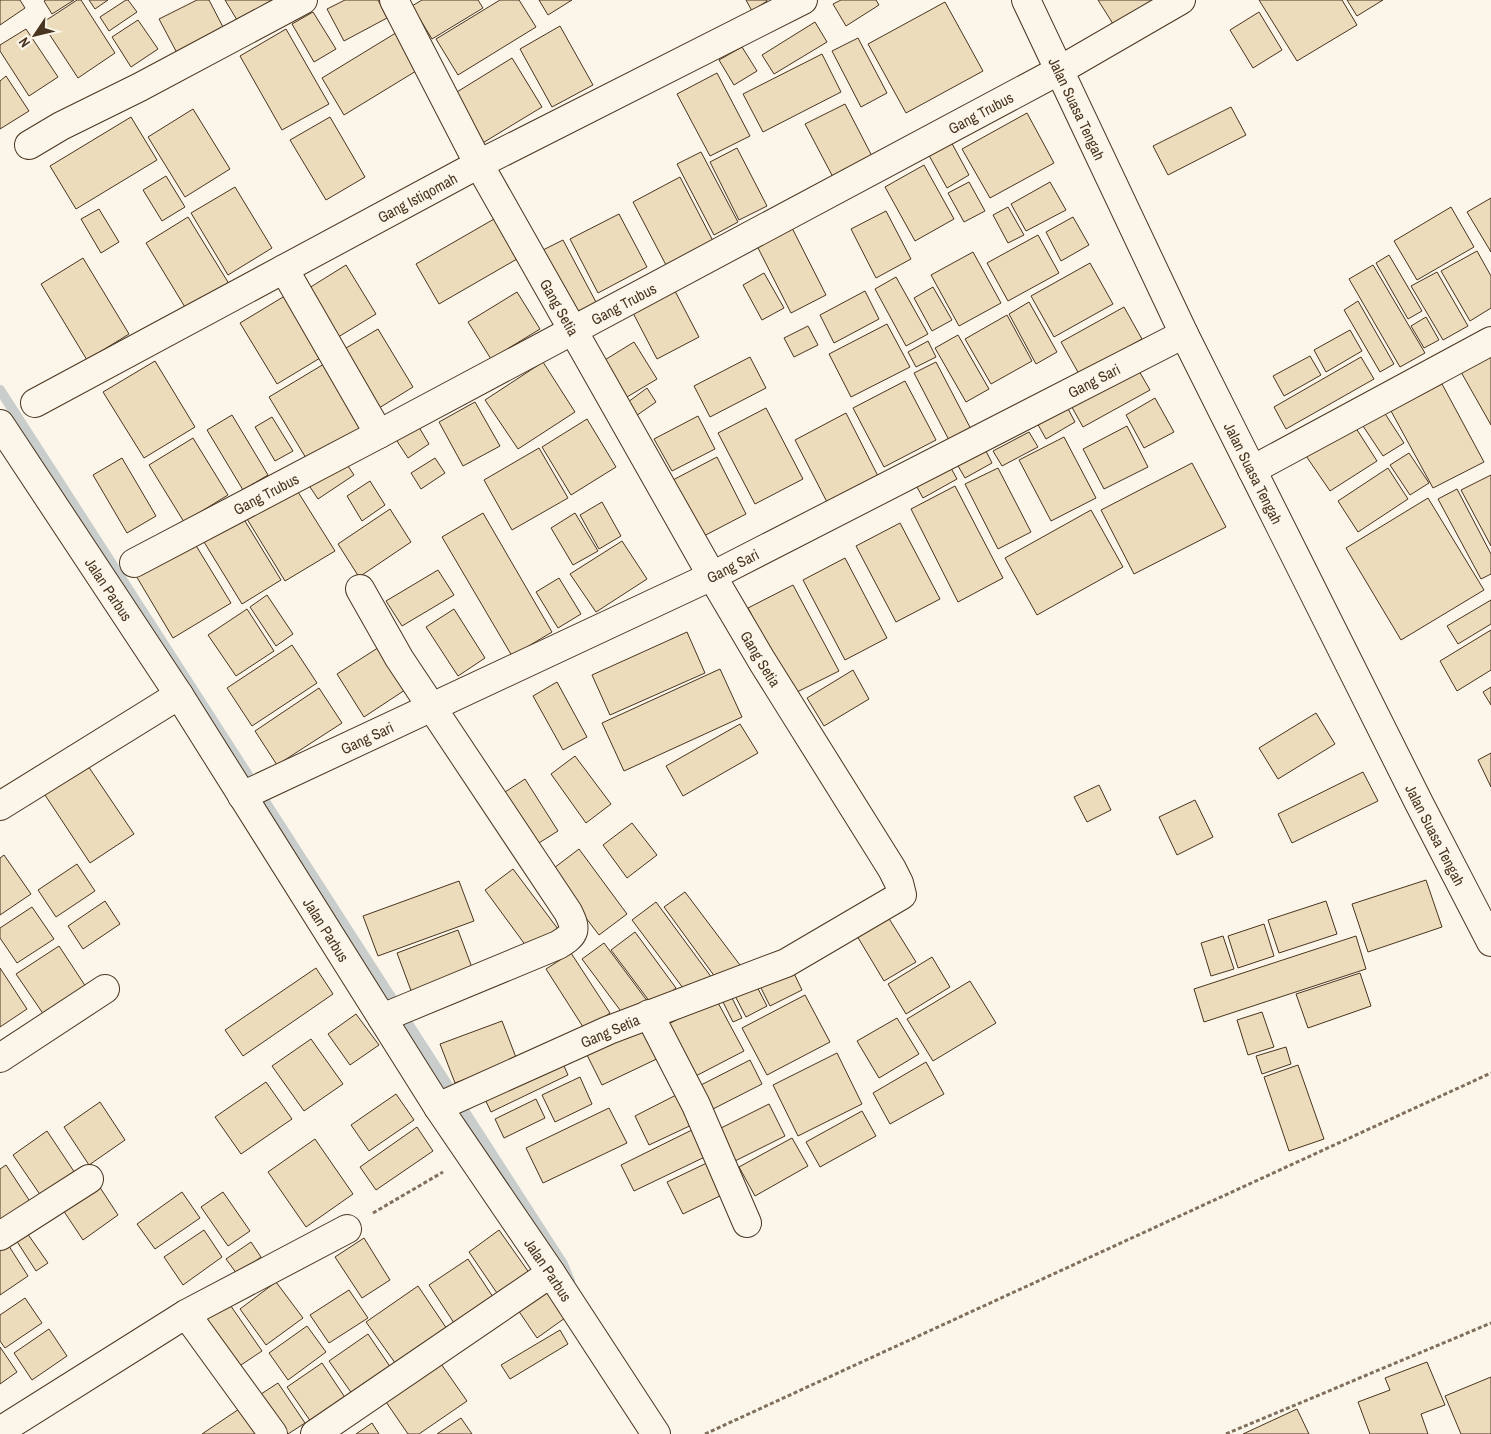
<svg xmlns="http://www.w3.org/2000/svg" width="1491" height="1434" font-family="'Archivo Narrow',sans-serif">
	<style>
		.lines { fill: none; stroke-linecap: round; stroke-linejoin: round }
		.stream { stroke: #c9cecd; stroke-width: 10 }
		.building { fill: #ecdcbc; stroke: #4a3520 }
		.minor-casing { stroke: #4a3520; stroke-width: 30 }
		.path { stroke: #7f6f5c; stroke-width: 3; stroke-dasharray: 4 2.5; stroke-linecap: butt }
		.minor { stroke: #fbf6e9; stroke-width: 28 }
		.labels { text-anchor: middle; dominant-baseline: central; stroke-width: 4; stroke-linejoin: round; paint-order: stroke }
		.street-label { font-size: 15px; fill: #4a3520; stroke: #fbf6e9 }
	</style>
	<rect width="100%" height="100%" fill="#fbf6e9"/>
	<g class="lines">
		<!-- stream -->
		<path class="stream" d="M0,390L563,1264L570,1281"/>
	</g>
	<!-- building -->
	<path class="building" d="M0,0H20L25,8L0,25Z
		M46,0H74L52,14L44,1Z
		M77,0H81L115,53L78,78L42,23Z
		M89,0H108L95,9Z
		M126,0H128L137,12L109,31L100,17Z
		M197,0H209L224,29L177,53L159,19Z
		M225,0H272L237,20Z
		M345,0H378L387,18L344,41L327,9Z
		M422,0H478L483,8L432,39L412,6Z
		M500,0H519L536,27L458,75L436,39Z
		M539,0H572L548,15Z
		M746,0H767V1L752,11Z
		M841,0H876L879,5L846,26L833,4Z
		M1098,0H1158L1115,27Z
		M1259,0H1342L1357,25L1297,61Z
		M1347,0H1383L1357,16Z
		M945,2L983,71L906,113L868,44Z
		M313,12L336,49L314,62L292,24Z
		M1259,12L1282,50L1253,68L1230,30Z
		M138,20L158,49L131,67L112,37Z
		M815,22L827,42L774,74L762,55Z
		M560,26L593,85L552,107L520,49Z
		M26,29L58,77L29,96L0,51V45Z
		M286,29L329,104L282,130L240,56Z
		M399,31L421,68L344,115L322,78Z
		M858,38L887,93L861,107L832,51Z
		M742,47L757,71L734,85L719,60Z
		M822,54L841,92L763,132L743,94Z
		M512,58L542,107L481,144L452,95Z
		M717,73L750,136L710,156L677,94Z
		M6,76L29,111L0,129V81Z
		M845,104L873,158L834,179L805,124Z
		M1231,107L1246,135L1168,175L1153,146Z
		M193,109L230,169L185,197L148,137Z
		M1027,113L1054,163L990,198L962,149Z
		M131,117L157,160L76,209L50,166Z
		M330,117L365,177L326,200L290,140Z
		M949,138L969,175L947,188L926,150Z
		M737,148L767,206L739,220L710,162Z
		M701,152L738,222L714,235L677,164Z
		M924,165L954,219L915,241L885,187Z
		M166,176L185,207L162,221L143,190Z
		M680,177L713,241L666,265L633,202Z
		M969,182L985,211L964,222L948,193Z
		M1050,182L1066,210L1026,231L1011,204Z
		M235,187L272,248L228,275L191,213Z
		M1491,198V252L1467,212Z
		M1008,207L1024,235L1008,243L993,215Z
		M1451,207L1474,247L1417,280L1394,241Z
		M99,209L119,242L101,253L81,219Z
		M886,211L911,259L876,278L851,229Z
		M619,214L647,267L598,293L570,239Z
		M188,217L234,292L191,317L146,243Z
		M1073,217L1089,245L1061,261L1046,232Z
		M494,219L517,259L439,304L416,264Z
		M789,222L826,295L791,313L754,240Z
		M1038,235L1059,273L1008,301L987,263Z
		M563,240L597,304L574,316L541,251Z
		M1477,251L1491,276V308L1470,321L1441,271Z
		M973,252L1001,303L959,326L931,275Z
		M1389,255L1422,311L1408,319L1376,263Z
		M83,258L129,334L87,360L41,284Z
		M1090,263L1113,304L1054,337L1031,296Z
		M346,265L376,314L330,342L301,293Z
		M1373,265L1425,353L1400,367L1349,279Z
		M1437,272L1468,326L1443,340L1411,286Z
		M764,273L784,308L762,320L743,285Z
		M896,277L928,334L906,346L875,289Z
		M933,287L952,320L932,331L914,298Z
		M675,291L699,337L657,359L633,313Z
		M865,291L879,319L834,343L820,315Z
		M517,292L540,329L491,359L468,322Z
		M288,294L325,355L277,384L240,323Z
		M1358,301L1394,364L1380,372L1344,310Z
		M1029,302L1057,352L1036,364L1009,314Z
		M1124,307L1142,339L1079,374L1061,342Z
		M1007,315L1032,361L991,384L965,339Z
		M1426,317L1439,340L1424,348L1411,326Z
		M887,324L910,367L851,397L829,354Z
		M808,326L818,345L794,357L784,338Z
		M378,329L413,387L371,413L336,354Z
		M1350,330L1362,351L1326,372L1314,350Z
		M958,335L989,389L966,402L935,348Z
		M928,341L936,357L916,367L908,352Z
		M634,342L657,379L622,400L600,363Z
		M1491,355V425L1461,372Z
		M1310,356L1321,375L1284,396L1273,376Z
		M750,357L766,388L710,417L694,386Z
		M1361,357L1374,379L1286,429L1274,407Z
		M155,361L195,427L144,458L103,392Z
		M543,362L575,412L518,449L485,400Z
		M936,362L973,433L951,444L914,373Z
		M324,364L364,429L309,463L269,397Z
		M1135,364L1150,390L1083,427L1069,402Z
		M905,381L936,440L884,467L853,408Z
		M1442,384L1484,462L1433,488L1391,411Z
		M647,388L656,402L633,418L624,405Z
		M1155,398L1174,432L1144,448L1126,415Z
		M475,402L500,446L463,466L439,422Z
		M1066,405L1075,422L1046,439L1036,421Z
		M766,408L803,479L755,504L718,433Z
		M1382,409L1404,443L1383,456L1361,423Z
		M846,413L879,478L828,504L795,440Z
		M232,415L268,475L243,490L207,430Z
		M698,416L715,449L672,471L654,439Z
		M272,417L293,451L275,461L255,427Z
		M587,419L616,467L571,495L542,447Z
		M1352,422L1377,461L1330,491L1304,453Z
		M417,424L429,444L408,458L395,438Z
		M1127,426L1148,467L1104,489L1083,449Z
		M1029,432L1038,447L1002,466L993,451Z
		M1064,437L1096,498L1051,521L1019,460Z
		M193,438L228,495L184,522L149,465Z
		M982,443L992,463L965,478L954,459Z
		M539,448L568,498L512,530L484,480Z
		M1409,453L1429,483L1410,495L1390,465Z
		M342,457L354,475L318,499L306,481Z
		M717,457L746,514L700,538L671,481Z
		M122,458L156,516L127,533L93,475Z
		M435,458L445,473L421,489L411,473Z
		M946,459L957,479L923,498L912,478Z
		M1192,463L1226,527L1134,574L1101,510Z
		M998,468L1031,532L998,549L965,484Z
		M1388,468L1408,499L1358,532L1338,501Z
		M1491,475V546L1461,490Z
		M370,481L385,505L362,521L347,496Z
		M293,484L335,551L285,581L244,514Z
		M955,486L1003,578L958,602L911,509Z
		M1457,489L1491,554V574L1481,579L1438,499Z
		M1428,498L1484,590L1401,640L1346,548Z
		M602,502L621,536L599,549L580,515Z
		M390,509L411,542L359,577L338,544Z
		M1091,510L1123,567L1037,615L1005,558Z
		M240,513L281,580L242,604L201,537Z
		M483,513L552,632L512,656L442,537Z
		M575,513L598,551L573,565L551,528Z
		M900,523L940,599L896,622L856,546Z
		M192,539L231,603L173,638L135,574Z
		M622,541L647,579L596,612L570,574Z
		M845,558L887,638L845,660L803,580Z
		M438,570L454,595L402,626L386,601Z
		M559,578L581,614L558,628L536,592Z
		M793,585L839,671L793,694L748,608Z
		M267,595L293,634L276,646L250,607Z
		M1491,600V624L1458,644L1447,626Z
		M247,609L274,651L236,676L208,635Z
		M454,609L485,658L458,676L426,627Z
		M1491,630V670L1457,691L1440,661Z
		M687,632L705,673L610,715L592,675Z
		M384,644L411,686L364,717L337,674Z
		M292,645L317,683L252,726L227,688Z
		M720,669L742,717L624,771L602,723Z
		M853,670L869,699L824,726L807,698Z
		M557,682L587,737L563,750L533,696Z
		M1491,687V705L1483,692Z
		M319,688L342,723L277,765L255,731Z
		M1316,713L1335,744L1278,779L1259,748Z
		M740,724L758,753L683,796L666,766Z
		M1491,753V787L1478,760Z
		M575,756L611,804L586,823L551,774Z
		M86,763L134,834L90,863L43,792Z
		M1363,772L1378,801L1292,843L1278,814Z
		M525,779L558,831L534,846L502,794Z
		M1099,785L1111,810L1087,822L1074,797Z
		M1195,800L1213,837L1177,855L1159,817Z
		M632,823L657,855L627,878L603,845Z
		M579,849L627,914L599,935L550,871Z
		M4,855L31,894L0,915V858Z
		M77,864L95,891L56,917L38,890Z
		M513,869L558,929L529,950L485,890Z
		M1426,880L1442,927L1368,952L1352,904Z
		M459,881L474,921L378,956L363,916Z
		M685,892L740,965L718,981L664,907Z
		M105,901L120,924L83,949L68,926Z
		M1326,901L1337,934L1279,953L1268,920Z
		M656,902L712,978L689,996L632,920Z
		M32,907L54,939L17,963L0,938V928Z
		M888,917L916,962L884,981L857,936Z
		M1264,924L1274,956L1238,968L1228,936Z
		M458,930L474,973L413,996L397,953Z
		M635,932L676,988L653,1006L611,950Z
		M1223,936L1234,969L1211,976L1201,943Z
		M1356,936L1366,969L1204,1022L1194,989Z
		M604,943L648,1002L626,1018L582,959Z
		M59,946L86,987L44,1015L16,974Z
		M571,953L610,1013L585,1030L546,969Z
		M932,957L950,987L906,1014L888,984Z
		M790,965L802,990L770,1006L758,982Z
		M0,968L27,1009L0,1027Z
		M316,968L333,994L243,1056L225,1030Z
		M1360,973L1371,1006L1308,1028L1296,994Z
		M753,979L767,1006L746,1017L732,990Z
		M970,981L996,1023L933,1061L907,1019Z
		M730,994L742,1018L733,1022L721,998Z
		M805,995L830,1042L767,1075L742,1028Z
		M716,999L744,1051L690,1079L663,1027Z
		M1262,1012L1274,1047L1248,1055L1237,1020Z
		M356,1014L379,1045L350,1065L328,1034Z
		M897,1018L919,1054L879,1078L857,1041Z
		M502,1021L517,1060L455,1083L440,1044Z
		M647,1023L663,1056L602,1085L586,1053Z
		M311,1039L343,1084L304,1111L272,1066Z
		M1286,1047L1291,1064L1262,1074L1256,1056Z
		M837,1053L862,1104L798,1136L773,1085Z
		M560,1057L568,1075L491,1112L483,1095Z
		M750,1060L762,1084L711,1110L699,1086Z
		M926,1062L944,1094L890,1124L873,1093Z
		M1298,1065L1324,1139L1289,1151L1264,1077Z
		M580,1077L592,1104L555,1122L542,1095Z
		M266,1082L292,1119L241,1154L215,1117Z
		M684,1091L698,1122L649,1145L635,1116Z
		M396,1094L414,1120L369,1151L351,1125Z
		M536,1099L545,1118L504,1138L495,1119Z
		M100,1102L125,1140L89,1165L64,1127Z
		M769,1104L785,1136L735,1161L719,1129Z
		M609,1108L627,1143L543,1183L526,1148Z
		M862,1111L876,1136L820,1167L806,1142Z
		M417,1127L433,1151L376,1190L360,1167Z
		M698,1127L711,1154L634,1191L621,1165Z
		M47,1131L75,1173L41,1196L13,1155Z
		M792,1138L808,1166L755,1196L739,1167Z
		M315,1139L353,1194L306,1227L268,1172Z
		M713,1160L728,1192L683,1214L667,1182Z
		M6,1165L31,1203L0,1224V1169Z
		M99,1186L118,1215L83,1240L63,1210Z
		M182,1192L200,1218L155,1249L137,1224Z
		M223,1192L250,1231L228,1246L201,1207Z
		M204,1230L222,1257L183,1285L164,1257Z
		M499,1230L530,1274L499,1296L469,1252Z
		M27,1233L48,1263L36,1271L16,1240Z
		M364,1238L390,1280L362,1298L335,1257Z
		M251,1242L261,1257L237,1274L226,1259Z
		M7,1243L28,1276L0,1295V1247Z
		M468,1259L495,1300L456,1326L429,1285Z
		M276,1282L303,1318L266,1345L240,1309Z
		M418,1286L449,1332L398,1367L366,1322Z
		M349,1290L368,1318L329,1343L310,1315Z
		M546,1290L565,1318L537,1338L518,1310Z
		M25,1298L42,1323L5,1348L0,1341V1315Z
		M226,1299L262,1351L232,1371L196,1319Z
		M307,1326L326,1352L288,1380L269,1353Z
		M49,1329L67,1356L32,1380L14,1353Z
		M560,1330L568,1344L510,1379L501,1365Z
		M368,1334L393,1371L355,1398L329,1361Z
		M0,1347L17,1372L0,1384Z
		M439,1361L467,1401L419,1434H408L384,1399Z
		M1427,1362L1445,1405L1421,1414L1428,1434H1370L1358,1402L1390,1390L1385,1378Z
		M322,1363L346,1399L311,1422L287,1387Z
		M1491,1377V1434H1461L1445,1396Z
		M278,1383L305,1423L288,1434H285L258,1396Z
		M248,1403L269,1434H202Z
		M1297,1409L1309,1434H1243Z
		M461,1418L472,1434H437Z
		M372,1423L379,1434H356Z"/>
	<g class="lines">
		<defs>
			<g id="minor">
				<path id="s1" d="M394,0L476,159L712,576L762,661L892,869L899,883L902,895L786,963L609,1030L438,1107"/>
				<path id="s2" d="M1026,0L1184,334L1419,803L1491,942"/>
				<path d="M29,145L61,126L140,87L303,0"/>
				<path d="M284,269L379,434"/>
				<path id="s3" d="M35,403L479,164L803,0"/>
				<path id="s4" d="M0,424L179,695L438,1107L551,1273L656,1434"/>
				<path d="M1252,470L1491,341"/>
				<path id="s5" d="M134,563L379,434L1060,70L1181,0"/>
				<path d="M360,589L399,658L568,912C577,930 576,934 558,945L382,1018"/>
				<path id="s6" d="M242,796L712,576L1184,334"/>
				<path d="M0,806L179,695"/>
				<path d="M649,1014L696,1105L747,1223"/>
				<path d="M0,1058L105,989"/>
				<path d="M0,1236L89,1179"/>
				<path d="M186,1314L273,1434"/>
				<path d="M0,1431L186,1314L347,1229"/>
				<path d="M315,1434L551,1273"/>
			</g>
		</defs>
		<!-- minor casing -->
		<use href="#minor" class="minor-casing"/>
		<!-- path -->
		<path class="path" d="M373,1213L443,1172
			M705,1434L1491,1073
			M1226,1434L1491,1323"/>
		<!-- minor -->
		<use href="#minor" class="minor"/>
	</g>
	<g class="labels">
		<!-- street labels -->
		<g class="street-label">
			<text stroke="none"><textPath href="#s2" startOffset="120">Jalan Suasa Tengah</textPath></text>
			<text stroke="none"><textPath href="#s5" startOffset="959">Gang Trubus</textPath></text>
			<text stroke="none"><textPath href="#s3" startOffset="434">Gang Istiqomah</textPath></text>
			<text stroke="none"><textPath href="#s5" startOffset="554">Gang Trubus</textPath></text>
			<text stroke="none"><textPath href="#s1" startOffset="349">Gang Setia</textPath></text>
			<text stroke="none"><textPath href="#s6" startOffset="948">Gang Sari</textPath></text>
			<text stroke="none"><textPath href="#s2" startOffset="525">Jalan Suasa Tengah</textPath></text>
			<text stroke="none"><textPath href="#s5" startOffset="149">Gang Trubus</textPath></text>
			<text stroke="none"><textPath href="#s6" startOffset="542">Gang Sari</textPath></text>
			<text stroke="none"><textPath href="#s4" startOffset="198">Jalan Parbus</textPath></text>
			<text stroke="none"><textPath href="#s1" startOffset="754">Gang Setia</textPath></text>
			<text stroke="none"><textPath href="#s6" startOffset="138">Gang Sari</textPath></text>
			<text stroke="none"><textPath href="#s2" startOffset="930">Jalan Suasa Tengah</textPath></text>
			<text stroke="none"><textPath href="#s4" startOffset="602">Jalan Parbus</textPath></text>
			<text transform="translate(610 1031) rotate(-23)">Gang Setia</text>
			<text stroke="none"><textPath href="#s4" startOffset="1008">Jalan Parbus</textPath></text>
		</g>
	</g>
	<!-- north arrow -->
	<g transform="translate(35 35) rotate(235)" stroke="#fbf6e9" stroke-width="4" paint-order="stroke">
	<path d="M0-4L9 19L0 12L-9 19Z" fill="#4a3520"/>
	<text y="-8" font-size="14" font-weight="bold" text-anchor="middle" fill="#4a3520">N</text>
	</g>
</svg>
